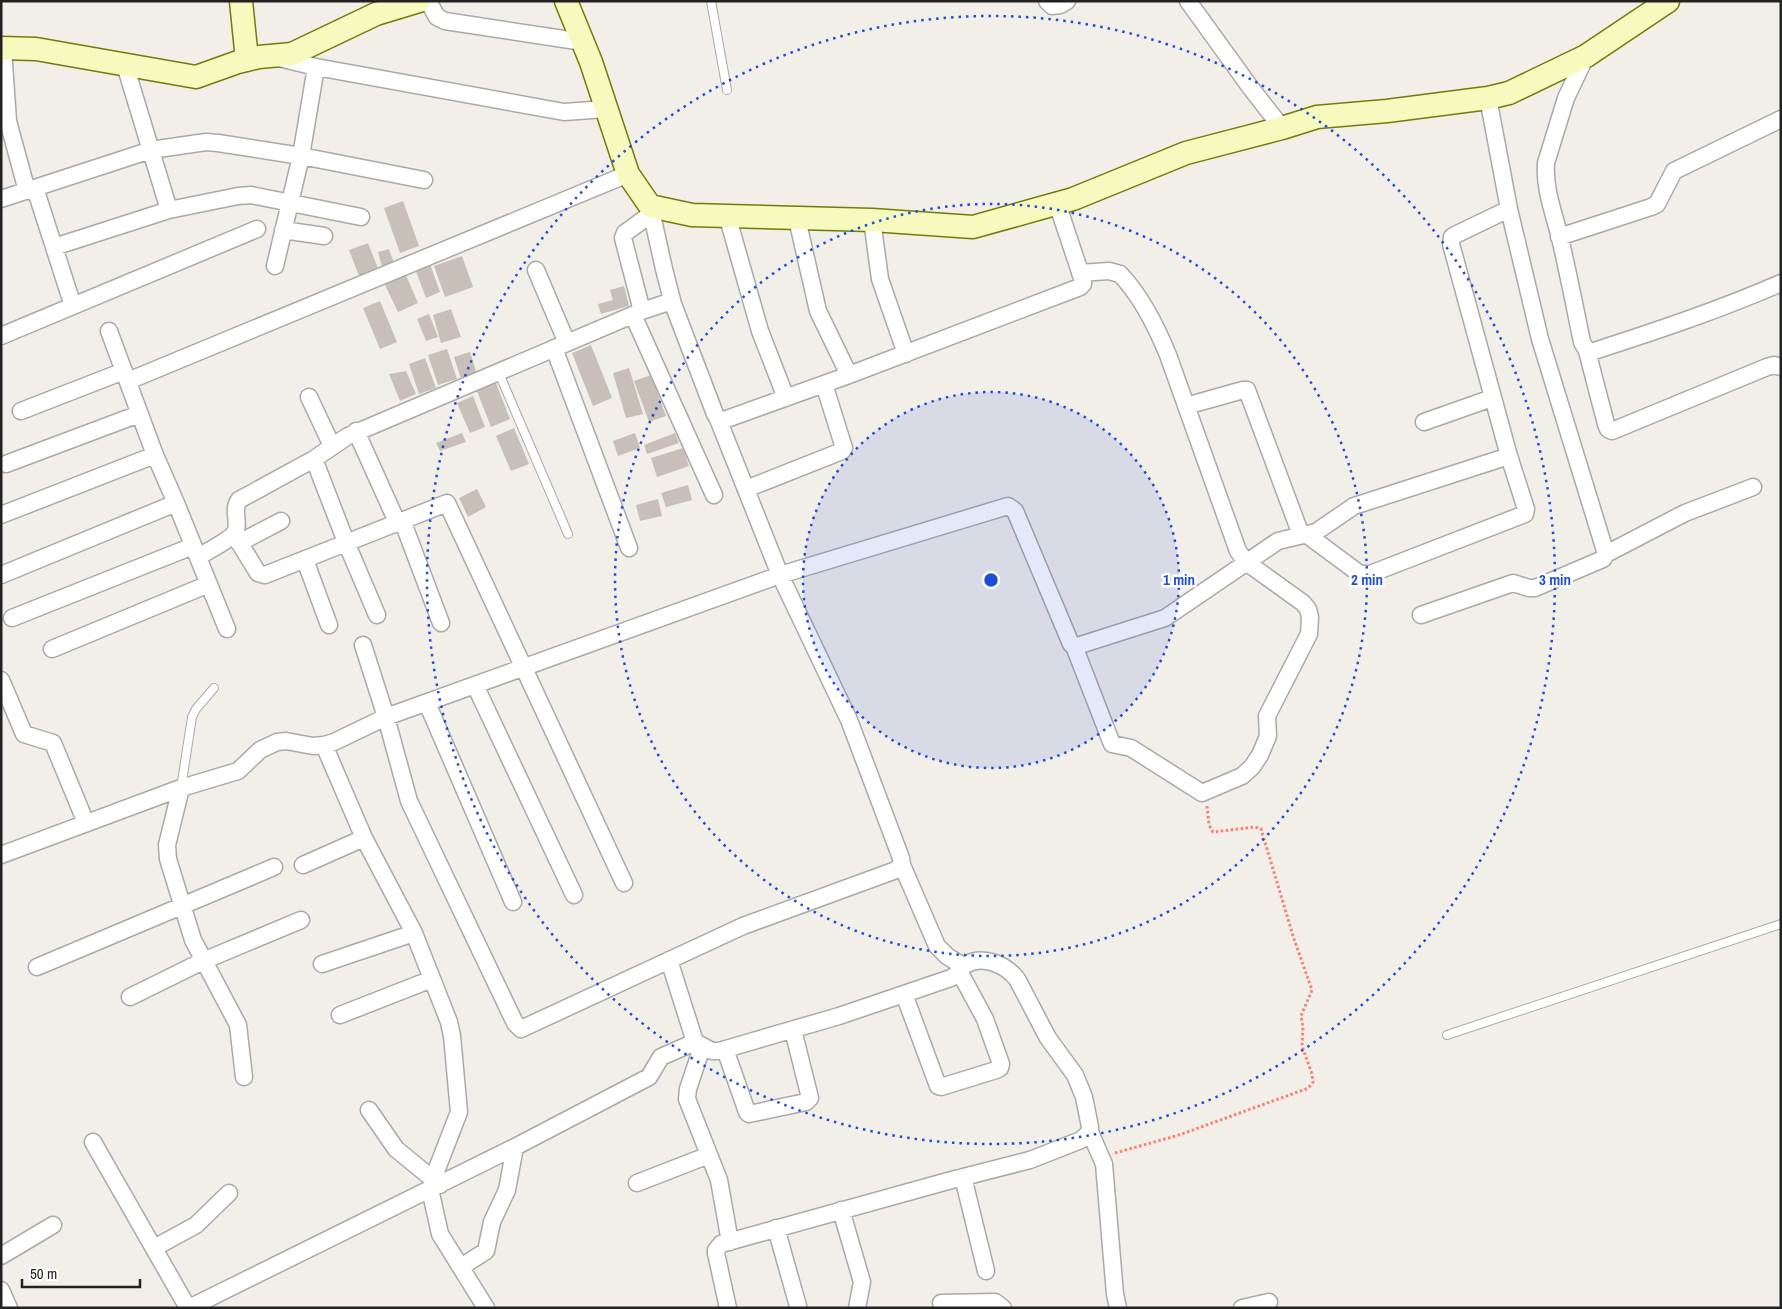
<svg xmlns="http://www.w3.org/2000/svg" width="1782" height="1309" font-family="'Archivo Narrow',sans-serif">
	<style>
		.building { fill: #c7bfb8 }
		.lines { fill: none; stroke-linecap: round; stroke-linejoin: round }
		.lane-casing { stroke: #a9a9a9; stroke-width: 10 }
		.street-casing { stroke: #a9a9a9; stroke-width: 19 }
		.secondary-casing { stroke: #707d05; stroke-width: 25 }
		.path { stroke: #fa8072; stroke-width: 3; stroke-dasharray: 2.5 2.5; stroke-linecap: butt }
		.lane { stroke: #fff; stroke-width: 8 }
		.street { stroke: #fff; stroke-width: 16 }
		.secondary { stroke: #f7fabf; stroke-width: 22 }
		.ring { fill: none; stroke: #1d4ed8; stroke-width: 2.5; stroke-dasharray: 2.5 5 }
		.centre { fill: #1d4ed8; stroke: #fff; stroke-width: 2.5 }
		.ring-label { font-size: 15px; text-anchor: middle; font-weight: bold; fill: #1d4ed8; stroke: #fff; stroke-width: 5; stroke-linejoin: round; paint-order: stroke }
	</style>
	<rect width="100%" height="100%" fill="#f2efe9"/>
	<!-- building -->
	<path class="building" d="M403,201L419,246L400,253L384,208Z
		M368,243L378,268L359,276L349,250Z
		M389,249L395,266L383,270L378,252Z
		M462,256L473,287L445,297L434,266Z
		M429,261L440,292L426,298L414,266Z
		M405,273L418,303L398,312L384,283Z
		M624,286L629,306L601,314L598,304L613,300L610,290Z
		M380,301L397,342L380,349L363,308Z
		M451,309L461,337L441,343L433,315Z
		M429,314L438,337L426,341L417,319Z
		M591,345L612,398L593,406L572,353Z
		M447,349L457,379L438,385L428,355Z
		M470,352L477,374L461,379L454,357Z
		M425,358L436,388L419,394L409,364Z
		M629,368L643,414L626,418L613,373Z
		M406,371L416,394L400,401L389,374Z
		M651,375L666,416L649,422L634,381Z
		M496,383L510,419L491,427L477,391Z
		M473,396L485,427L470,433L457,403Z
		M514,428L529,464L511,471L496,436Z
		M462,433L466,442L440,451L436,443Z
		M635,433L640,448L618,456L613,441Z
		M675,433L679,443L647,454L644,445Z
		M683,448L689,466L657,477L651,458Z
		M688,485L692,500L666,507L661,493Z
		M477,489L486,507L468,517L459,498Z
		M658,499L662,516L640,521L636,505Z"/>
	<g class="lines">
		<defs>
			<path id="lane" d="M711,1L727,90
				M498,371L568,534
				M181,788L192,717L196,709L214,688
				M1447,1035L1781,924"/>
			<path id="street" d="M428,1L437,17L445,21L583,42
				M1047,1L1052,6L1060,5L1067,1
				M1188,1L1250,87L1282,128
				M3,49L8,121L27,191
				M1586,56L1566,98L1546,163C1544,189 1554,213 1560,238C1568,272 1575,308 1582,342L1587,351L1591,352C1656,331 1719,310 1781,283
				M279,58L316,67L564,112L606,109
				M125,65L169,210
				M35,188L73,306
				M1,199L151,150L206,142L218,143L301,156L424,180
				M650,206L664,269L673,304L715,414L718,419L724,420L849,375L1080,287L1083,284V281L1057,203
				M727,215L760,331L786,398
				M797,219L818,311L849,375
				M872,220L880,279L906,354
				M283,230L324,236
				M1559,237L1651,207L1657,204L1674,171L1781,119
				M54,247L169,210L238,196L251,195L361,217
				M275,266L301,156L316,67
				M536,270L567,343
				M642,311L623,238L625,233L651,214
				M633,315L714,495
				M109,331L155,455L176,503L227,629
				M1,336L257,229
				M554,348L629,548
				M1587,351L1606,424L1608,429L1612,431L1767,367L1774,365L1781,367
				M128,381L628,174
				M309,397L332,446
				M1186,406L1243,390H1247L1301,535
				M21,411L124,371
				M1424,422L1492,398
				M356,431L397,522
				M314,459L346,542L377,615
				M6,464L139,414
				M746,489L842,451L844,448L824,384
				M1,515L155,455
				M402,520L441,623
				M234,534L258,573L265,575L447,503L624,883
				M1306,534L1360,574H1370L1525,514L1526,509L1509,456L1451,244L1452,237L1455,235L1509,209
				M239,543L281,521
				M1606,554L1685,513L1753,487
				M198,557C206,552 233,539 236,530C239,520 232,510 239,500L314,459L348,436L642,311L672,301
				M305,560L329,625
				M1,575L176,503
				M1421,615L1513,583L1529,588H1535L1603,559L1606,554L1540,339L1509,209L1488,98
				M12,618L193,546
				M363,645L386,717L409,801L515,1023L521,1029L743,926L896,870L902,865L901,858L849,720L780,575L718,419
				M1074,646L1112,744L1131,748L1202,793L1242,776L1252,767L1260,755L1268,736L1267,716L1309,634L1310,617L1308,609L1303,603L1246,562L1238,551L1168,355C1157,328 1140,295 1120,274L1109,271L1080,273
				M52,649L209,584
				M1,680L24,734L53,743L86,823
				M475,685L574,895
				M427,703L513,902
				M324,745L364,838L414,933L449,1022L452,1036L459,1112L433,1179
				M181,788L167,845L168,859L193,940L238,1025L244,1077
				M1,855L181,788L238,771L260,750L277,742L286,741L313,746L324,745L334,742L386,717L780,575L1008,506L1015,511L1071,644L1077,646L1165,618L1278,541L1316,532L1354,506L1509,456
				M303,865L364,838
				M902,865L937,946L947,956L963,966
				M322,964L414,933
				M37,967L274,867
				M904,994L938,1086L941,1087L996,1070L1000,1068L1001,1064L985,1019L959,971
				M130,997L203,961L301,920
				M340,1015L432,979
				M695,1042L712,1051H719L839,1016L951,978C958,975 960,968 965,965C983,954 1006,965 1017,979L1048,1038L1075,1075L1084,1097L1090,1127V1132L1081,1140L1030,1160L948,1181L721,1244L716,1250V1253L728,1308
				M702,1047L688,1089L687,1099L719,1180L730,1242
				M725,1049L747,1112L749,1114L806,1102L810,1098L793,1030
				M369,1110L396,1149L440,1185
				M1090,1132L1104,1164L1115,1294L1118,1308
				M93,1142L188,1308
				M963,1177L986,1271
				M637,1183L709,1155
				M430,1189L440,1234L486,1308
				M841,1210L862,1282L857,1308
				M776,1228L798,1306
				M154,1248L196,1225L229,1193
				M1,1256L53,1225
				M461,1267L486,1251L492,1222L507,1190L515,1147
				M1,1290L9,1308
				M941,1303L995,1302L1003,1308
				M189,1308L515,1147L649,1077L661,1057L695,1042L669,960
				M1242,1308L1269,1302"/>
			<path id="secondary" d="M241,1L247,60
				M566,1L591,62L628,174L650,206L692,215L872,220L973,227L1073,199L1186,153L1282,128L1317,117L1387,111L1488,98L1509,93L1586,56L1668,1
				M1,48L36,49L196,77L238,62L259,57L292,54L376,14L419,1"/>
		</defs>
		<!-- lane casing -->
		<use href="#lane" class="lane-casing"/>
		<!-- street casing -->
		<use href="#street" class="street-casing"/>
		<!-- secondary casing -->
		<use href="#secondary" class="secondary-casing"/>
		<!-- path -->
		<path class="path" d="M1115,1153L1179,1135L1306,1089L1310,1086L1313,1082L1312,1074L1302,1046L1303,1027L1301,1016L1312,990L1294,939L1261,829L1255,827L1213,832L1209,825L1207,806"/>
		<!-- lane -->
		<use href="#lane" class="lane"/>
		<!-- street -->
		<use href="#street" class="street"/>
		<!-- secondary -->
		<use href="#secondary" class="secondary"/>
	</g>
	<!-- distance rings -->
	<circle cx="991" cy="580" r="188" fill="#1d4ed8" fill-opacity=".12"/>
	<g class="ring">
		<circle cx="991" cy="580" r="188"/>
		<circle cx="991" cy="580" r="376"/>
		<circle cx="991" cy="580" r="564"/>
	</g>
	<circle cx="991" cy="580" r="8" class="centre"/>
	<g class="ring-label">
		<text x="1179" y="585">1 min</text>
		<text x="1367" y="585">2 min</text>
		<text x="1555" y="585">3 min</text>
	</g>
	<!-- border -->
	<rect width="1782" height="1309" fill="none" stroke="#222222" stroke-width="5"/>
	<!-- scale -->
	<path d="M22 1279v8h118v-8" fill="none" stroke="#222222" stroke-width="2.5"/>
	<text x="30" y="1279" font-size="15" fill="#222222" stroke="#ffffff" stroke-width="4" paint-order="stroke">50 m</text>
</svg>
